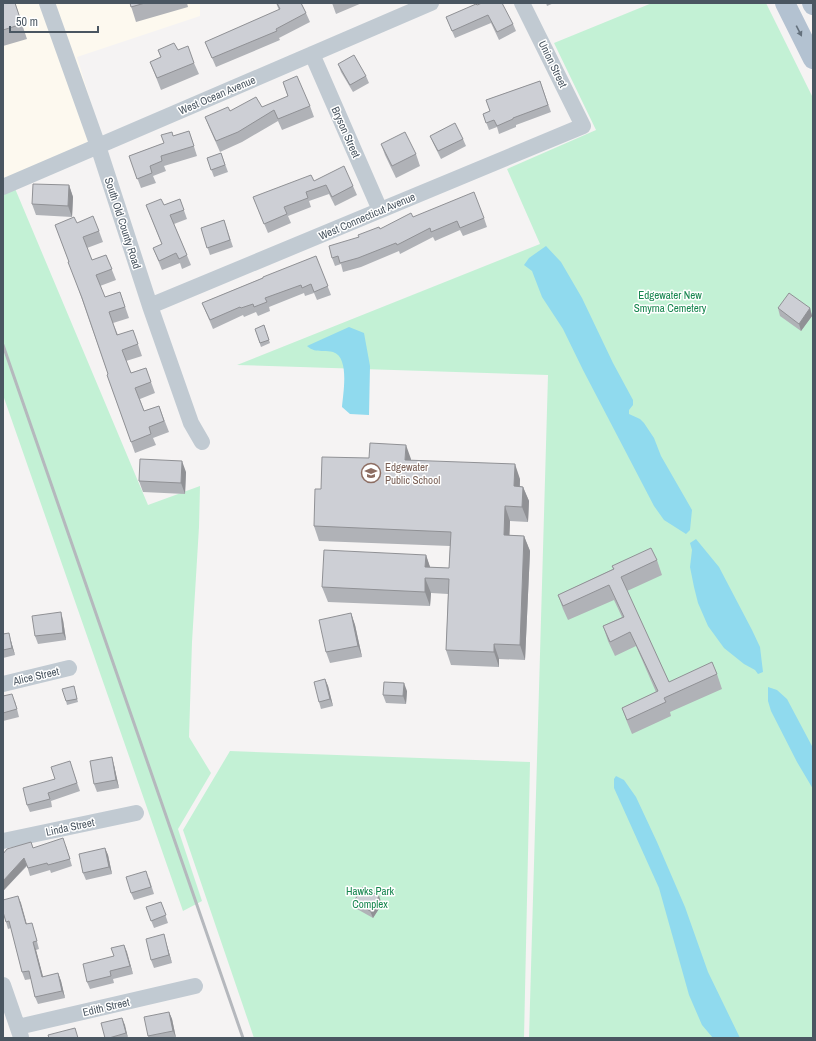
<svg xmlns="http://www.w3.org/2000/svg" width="816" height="1041" font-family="'Archivo Narrow',sans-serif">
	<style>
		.commercial { fill: #fdf9ef }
		.green { fill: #c3f1d5 }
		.water { fill: #90daee }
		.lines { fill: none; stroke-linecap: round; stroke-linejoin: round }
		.minor { stroke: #c1cad2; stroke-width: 16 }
		.major { stroke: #b3c2d1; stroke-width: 20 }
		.rail { stroke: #b5b8bd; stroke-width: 3 }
		.wall { fill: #b0b2b7 }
		.shaded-wall { fill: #909195 }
		.building { fill: #cdcfd5; stroke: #909195 }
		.oneway { fill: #64717d }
		.labels { text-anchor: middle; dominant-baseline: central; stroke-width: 3; stroke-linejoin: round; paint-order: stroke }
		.street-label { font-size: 11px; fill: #4a5661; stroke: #fff }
		.park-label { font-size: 11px; fill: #17864f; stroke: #fff }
		.education-label { font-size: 11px; fill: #785e54; stroke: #fff; text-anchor: start }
	</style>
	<rect width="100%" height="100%" fill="#f5f3f3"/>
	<!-- commercial -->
	<path class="commercial" d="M3,3H200V16L77,57L104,145L3,183Z"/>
	<!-- green -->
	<path class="green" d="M652,3H766L813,98V1038H529L548,375L237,365L540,244L507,169L596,130L554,43Z
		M11,179L148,505L200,486L199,527L192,642L189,737L211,773L178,829L202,901L183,911L3,395V183Z
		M230,751L530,762L524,1038H254L183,830Z"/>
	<!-- water -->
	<path class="water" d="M546,246L561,262L582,298L613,363L633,400V405L629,410V414L640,419L644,423L654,438L661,456L684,496L692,510L690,530L686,534L664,520L654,506L583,370L563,329L542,297L532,271L524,265L529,258Z
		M349,327L364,333L370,366L369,415L350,414L342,407C343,394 350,357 333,352C323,349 316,354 307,346Z
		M696,539L719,567L752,630L760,647L763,672L758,674L755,670L744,664L724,648L708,626L698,603L694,587L690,567L692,550L690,543Z
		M768,687L777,690L787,699L813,748V789L797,762L771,711L768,701Z
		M616,776L624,780L636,797L657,842L685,907L708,972L740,1038H713L702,1025L689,995L659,888L614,788V779Z"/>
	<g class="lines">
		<!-- minor -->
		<path class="minor" d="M47,3L98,146L150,306L191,423L202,442
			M312,54L380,210
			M3,187L431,3
			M150,306L583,126L522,3
			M3,684L69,668
			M3,841L136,813
			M3,985L21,1037
			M18,1027L195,986"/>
		<!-- major -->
		<path class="major" d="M785,3L813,59
			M812,3L813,5"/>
		<!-- rail -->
		<path class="rail" d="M3,345L243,1038"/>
	</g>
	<!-- wall -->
	<path class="wall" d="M3,3H15L27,39L3,46Z
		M130,3H187L188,7L136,22Z
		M276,3H301L306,13L310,22L279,38L280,40L216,67L205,42L279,10Z
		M332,3H362L336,14Z
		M546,3H554L547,6Z
		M477,5L513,24L516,31L499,40L491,23L455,38L446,17Z
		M178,50L194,63L199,74L161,90L150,62Z
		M338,64L366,76L369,83L353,92L341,72Z
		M540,81L551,112L516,125V127L499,134L497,127L489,130L483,114L490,111L486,100Z
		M283,82L310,106L314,117L282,130L278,121L242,142L220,152L209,127L205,117L230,111L262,107L288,97Z
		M189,131L197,156L164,166L166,171L153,176L156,183L141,188L129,156L164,143L173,136Z
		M430,136L463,139L466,146L441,159L433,143Z
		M381,144L416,154L420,166L396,178L385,155Z
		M221,153L228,172L214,177L207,158Z
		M314,181L353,186L357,195L335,206L329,194L309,201L311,207L288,216L291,223L268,233L253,197Z
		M69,185L73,197L72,217L36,215L32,204Z
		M180,199L187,219L174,224L191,265L182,269L180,263L162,270L153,248L162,245L146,205H164Z
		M413,217L484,218L487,227L463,236L460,230L435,241L433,237L400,254L399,251L361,267L343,272L341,264L335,266L332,258L359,237Z
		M224,220L233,247L210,255L201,228Z
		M77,223L99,231L103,242L87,248L92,260L106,255L116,280L100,286L105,297L120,292L129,318L113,323L118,335L133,330L142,356L126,361L131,373L146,368L155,393L140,399L144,411L159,406L169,432L153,438L156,445L135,453L107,375L108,374L69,262L55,225Z
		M316,256L331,295L317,300L314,293L305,296L304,293L269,307L270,311L258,316L256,312L244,317L243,315L213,329L202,303Z
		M778,308H810L812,316L801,331L780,316Z
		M264,325L270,343L261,347L255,329Z
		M411,460L520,479V486L523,487L529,501L528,522L510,521L509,535L524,536L530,551L525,660L499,659V667L451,665L446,650L448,594L431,593L430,606L328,602L322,587L426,555L430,567L449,568L450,546L319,541L314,526L321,489Z
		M186,472L185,494L143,492L139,481Z
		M657,560L662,575L627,591L669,682L717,674L722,689L670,712L671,716L632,734L627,722L622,708L656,692L636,646L615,656L608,641L603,626L622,617L614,600L568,620L563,609L558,595L613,569L612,566Z
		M351,613L355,625L362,657L330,663L326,652Z
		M63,620L66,640L38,644L35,636Z
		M3,634L11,641L15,655L3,658Z
		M325,679L328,686L333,706L321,709L319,702Z
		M75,690L78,702L67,705L66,701Z
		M407,691L406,704L386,703L383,695Z
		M3,696L15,701L19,717L3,721Z
		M114,765L119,788L97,792L94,784Z
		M72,768L80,791L51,801L52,807L30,812L27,805L55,779Z
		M31,842L33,848L66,846L72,866L51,873L50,870L30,876L27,866L4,890L3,889V854Z
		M105,848L108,855L112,874L86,880L83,873Z
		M149,878L154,894L134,900L131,893Z
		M18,896L26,924L34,930L39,949L36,950L43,977L58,973L61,981L65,998L38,1004L35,997L31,979L25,980L22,972L11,928L8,929L6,922Z
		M354,901L382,904L373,918L357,909Z
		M161,902L168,923L154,928L146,907Z
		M164,934L166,942L172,963L154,968L151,960Z
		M124,945L133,974L113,979L114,983L90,989L87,982L114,956Z
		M169,1012L172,1019L176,1038H149L148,1036Z
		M122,1018L128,1038H105Z"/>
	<!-- shaded-wall -->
	<path class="shaded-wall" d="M69,185L73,197L72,217L68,206Z
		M810,308L812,316L801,331L799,324Z
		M406,445L411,459L410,474L405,460Z
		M182,461L186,472L185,494L181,483Z
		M515,464L520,479L519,501L514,486Z
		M523,487L529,501L528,522L522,507Z
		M505,506L510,521L509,550L504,535Z
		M524,536L530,551L525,660L520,645Z
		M426,555L431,570L425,567Z
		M425,578L431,593L430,606L425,592Z
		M61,612L63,620L66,640L63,633Z
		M351,613L355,625L362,657L358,646Z
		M9,633L11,641L15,655L12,648Z
		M494,644L499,659V667L494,652Z
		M325,679L328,686L333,706L330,699Z
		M404,683L407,691L406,704L403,696Z
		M112,757L114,765L119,788L116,780Z
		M105,848L108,855L112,874L109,867Z
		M24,858L27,865L4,890L3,886V881Z
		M18,896L21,903L29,932L26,924Z
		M379,896L382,904L373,918L370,911Z
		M164,934L166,942L172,963L169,955Z
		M33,942L36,950L45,984L42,977Z
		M124,945L127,952L133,974L130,966Z
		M58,973L61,981L65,998L62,991Z
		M169,1012L172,1019L176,1038L173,1031Z
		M122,1018L125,1025L128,1038L126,1033Z"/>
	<!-- building -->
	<path class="building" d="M3,3H15L22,24L3,30Z
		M130,3H145L131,7Z
		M277,3H301L306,13L276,29L277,31L212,58L205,42L280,9Z
		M482,3H502L513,24L497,32L488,15L452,31L446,17L476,4L477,5Z
		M174,43L178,50L188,46L194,63L157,78L150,62L161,57L158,50Z
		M354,55L366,76L350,85L338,64Z
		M297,76L310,106L278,119L274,110L238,132L216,141L205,117L228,107L230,111L256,97L262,107L288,96L283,82Z
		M540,81L548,105L513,118V119L497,126L494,120L486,123L483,114L490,111L486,100Z
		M455,123L463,139L438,151L430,136Z
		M189,131L194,146L161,156L162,161L150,166L152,173L137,179L129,156L164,143L161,135L172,132L173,136Z
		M405,132L416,154L392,166L381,144Z
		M221,153L225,165L211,170L207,158Z
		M344,166L353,186L332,197L326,185L306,192L308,198L284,207L287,214L264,224L253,197L311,175L314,181Z
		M33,184L69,185L68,206L32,204Z
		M474,192L484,218L460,228L457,221L431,232L430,228L397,245L396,243L358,258L340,263L338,256L332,258L329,246L359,237L358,235L379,227L380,229L411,213L413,217Z
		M161,199L164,205L180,199L184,210L170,215L187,255L179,259L176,253L159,261L153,248L162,244L146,205Z
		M93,216L99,231L83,237L92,260L106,255L112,269L96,275L105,297L120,292L125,307L109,312L117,335L133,330L138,344L122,350L131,373L146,368L151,382L135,388L144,411L159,406L164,421L149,427L151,434L131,442L107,375L108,374L82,298L68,262H69L55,225L74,217L77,223Z
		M224,220L230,240L207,248L201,228Z
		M316,256L328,286L314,292L311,284L302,288L301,285L265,298L267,302L254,307L253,304L241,308L240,307L210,320L202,303L263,278V277Z
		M789,293L810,308L799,324L778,308Z
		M264,325L269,340L260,343L255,329Z
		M370,443L406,445L405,460L515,464L514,486L523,487L522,507L505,506L504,535L524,536L520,645L494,644V652L446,650L449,579L425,578V592L322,587L324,550L426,555L425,567L449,568L451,532L314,526L315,489H321L322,457L369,458Z
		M140,459L182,461L181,483L139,481Z
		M651,548L657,560L621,577L669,682L712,662L717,674L664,698L666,702L627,720L622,708L658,691L630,632L610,642L603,626L624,617L609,585L563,606L558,595L614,569L612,566Z
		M61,612L63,633L35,636L32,616Z
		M351,613L358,646L326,652L319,620Z
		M9,633L12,648L3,650V634Z
		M325,679L330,699L319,702L314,682Z
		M384,682L404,683L403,696L383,695Z
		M74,686L77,699L66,701L62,689Z
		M12,694L17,709L3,713V696Z
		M112,757L116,780L94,784L90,761Z
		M70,761L77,783L48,793L50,799L27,805L23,788L55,779L51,767Z
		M63,838L70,859L48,865L47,863L28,868L24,858L3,881V854L7,849L31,842L33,848Z
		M105,848L109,867L83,873L79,854Z
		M146,871L151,887L131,893L126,877Z
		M363,887L379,896L370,911L354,901Z
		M18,896L26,924L32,923L37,941L33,942L42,977L58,973L62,991L35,997L29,971L22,972L9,921L6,922L3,912V900Z
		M161,902L166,915L151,921L146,907Z
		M164,934L169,955L151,960L146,939Z
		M124,945L130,966L110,971L111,976L87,982L83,964L114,956L111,948Z
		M169,1012L173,1031L148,1036L144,1017Z
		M122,1018L126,1033L109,1038H105L101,1023Z
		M75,1028L78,1038H49L48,1035Z"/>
	<!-- one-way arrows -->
	<defs><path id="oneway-solid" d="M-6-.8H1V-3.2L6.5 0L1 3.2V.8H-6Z"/></defs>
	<use class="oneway" href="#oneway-solid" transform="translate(799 31) rotate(63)"/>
	<!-- icons -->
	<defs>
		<symbol id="school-ring" viewBox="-11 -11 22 22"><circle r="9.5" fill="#fff" stroke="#8d6e63" stroke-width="1.5"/><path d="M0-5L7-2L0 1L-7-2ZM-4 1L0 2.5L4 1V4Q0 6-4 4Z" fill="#8d6e63"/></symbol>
	</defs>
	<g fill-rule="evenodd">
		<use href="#school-ring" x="360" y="462" width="22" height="22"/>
	</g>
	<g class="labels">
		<!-- street labels -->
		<g class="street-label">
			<text transform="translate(553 64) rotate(64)">Union Street</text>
			<text transform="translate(217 95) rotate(-23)">West Ocean Avenue</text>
			<text transform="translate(346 132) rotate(66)">Bryson Street</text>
			<text transform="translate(367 216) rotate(-23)">West Connecticut Avenue</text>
			<text transform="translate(123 223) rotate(72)">South Old County Road</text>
			<text transform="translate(36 676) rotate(-13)">Alice Street</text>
			<text transform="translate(70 827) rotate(-12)">Linda Street</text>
			<text transform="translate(106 1007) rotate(-13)">Edith Street</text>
		</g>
		<!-- park labels -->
		<g class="park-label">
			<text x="670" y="295">Edgewater New<tspan x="670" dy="13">Smyrna Cemetery</tspan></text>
			<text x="370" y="891">Hawks Park<tspan x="370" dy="13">Complex</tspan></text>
		</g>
		<!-- education labels -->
		<g class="education-label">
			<text x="385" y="467">Edgewater<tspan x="385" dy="13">Public School</tspan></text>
		</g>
	</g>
	<!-- border -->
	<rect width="816" height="1041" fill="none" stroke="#4a5661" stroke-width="8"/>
	<!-- scale -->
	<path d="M10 26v6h88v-6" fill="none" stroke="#4a5661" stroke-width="2"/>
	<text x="16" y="26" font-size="12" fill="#4a5661" stroke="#ffffff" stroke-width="3" paint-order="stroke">50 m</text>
</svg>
